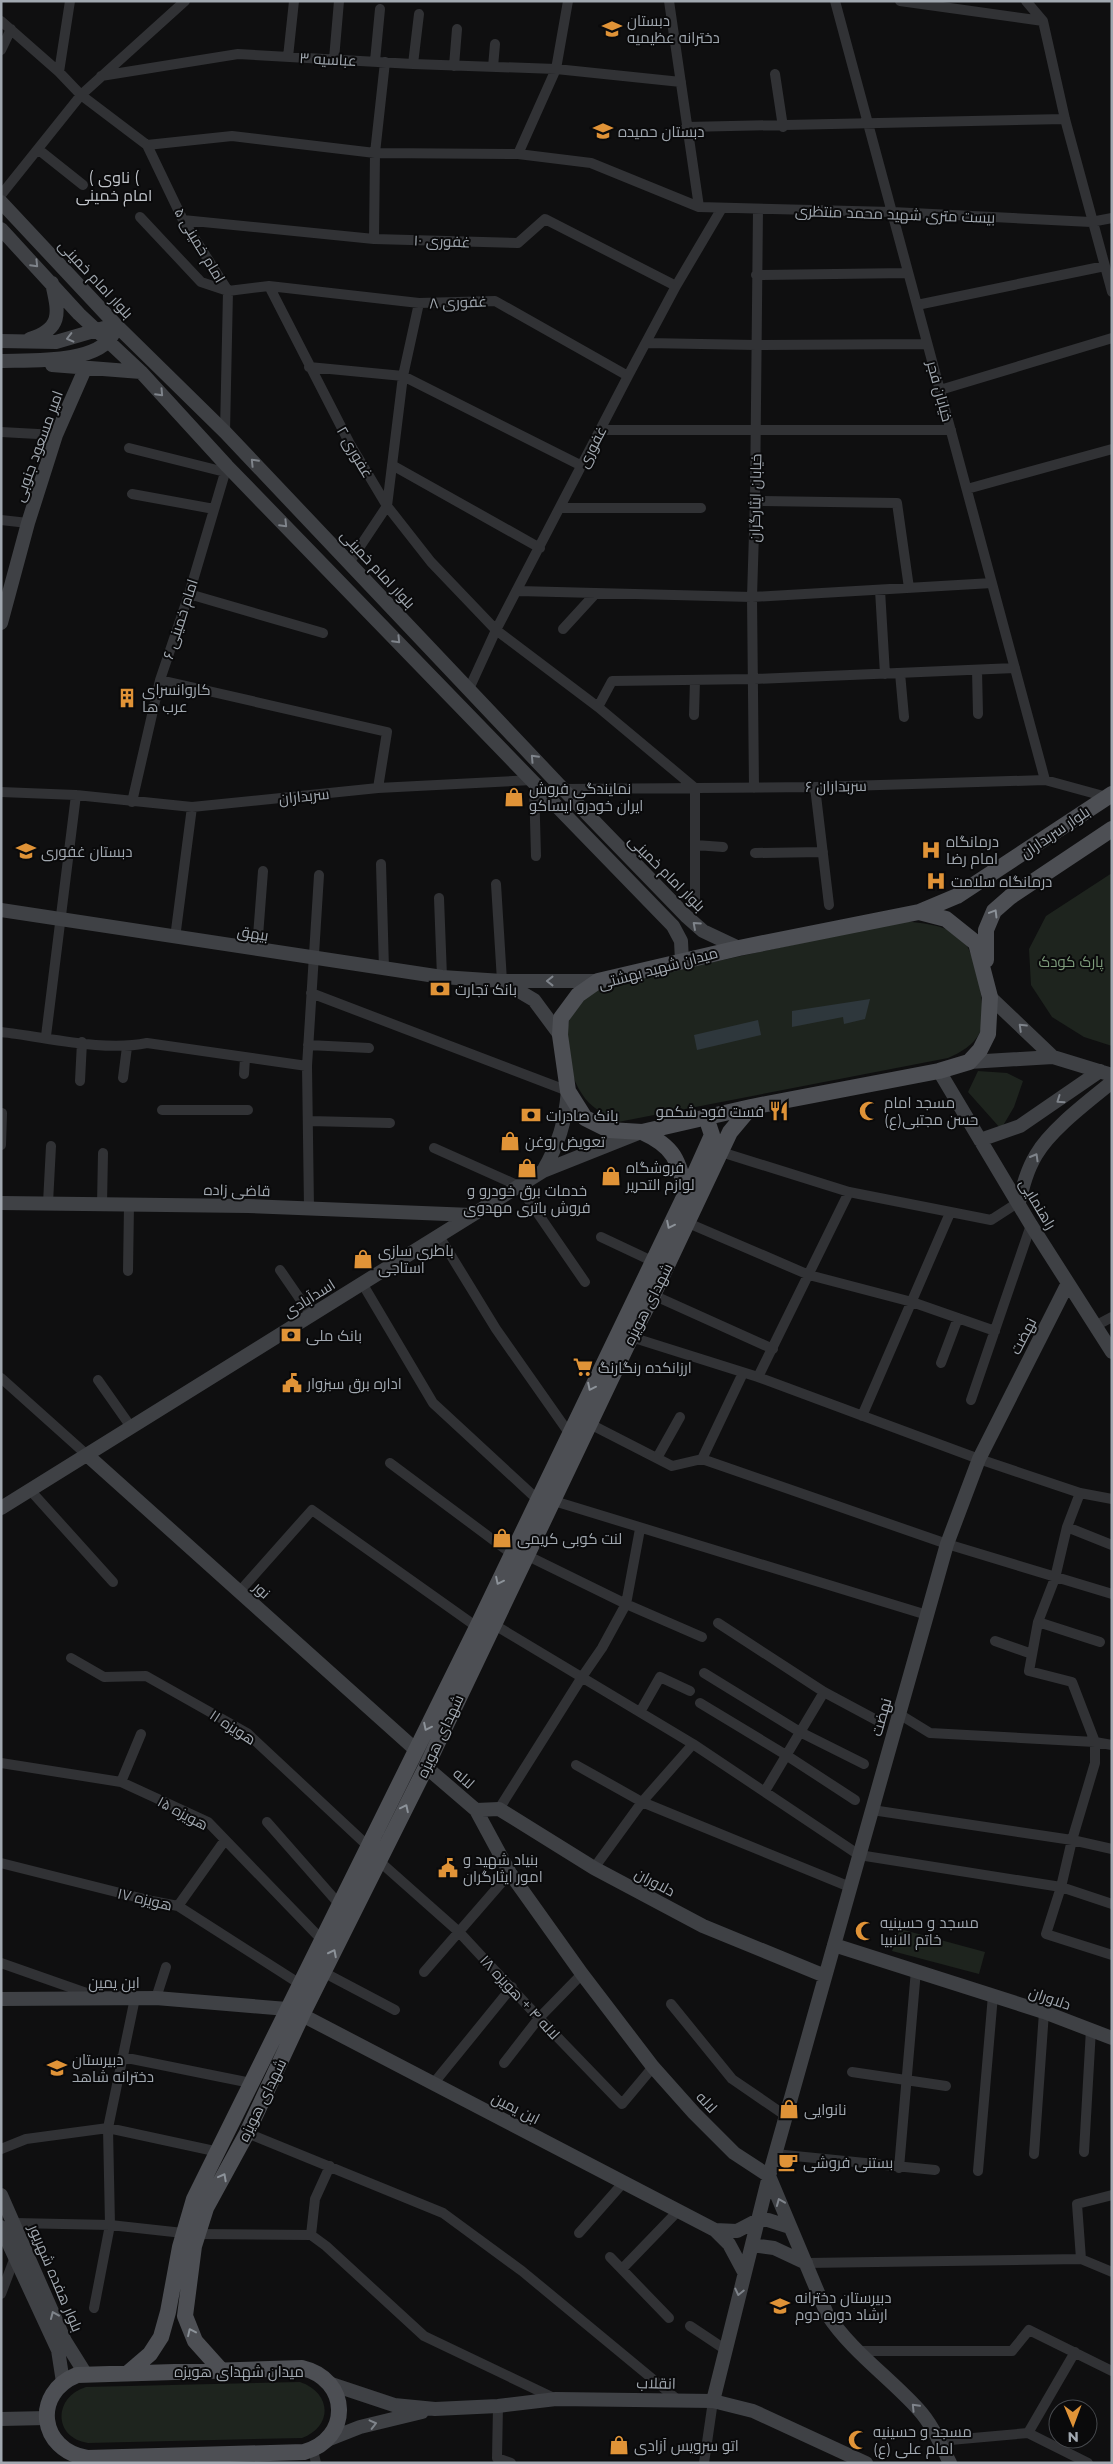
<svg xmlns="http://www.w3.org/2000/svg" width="1113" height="2464" font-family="Montserrat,Cairo,sans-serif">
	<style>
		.green { fill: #1e241e }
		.water { fill: #2e373c }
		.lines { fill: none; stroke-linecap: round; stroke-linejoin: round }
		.street { stroke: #313235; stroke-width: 10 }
		.secondary { stroke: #3f4145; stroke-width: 14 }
		.primary { stroke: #4d4f54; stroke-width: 16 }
		.oneway { stroke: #7f848b }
		.oneway2 { stroke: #8c9299 }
		.labels { text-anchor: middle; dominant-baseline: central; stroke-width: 4; stroke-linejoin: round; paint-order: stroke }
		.poi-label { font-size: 15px; fill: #a1a8b0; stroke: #0a0a0b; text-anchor: start }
		.street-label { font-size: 15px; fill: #a1a8b0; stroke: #0a0a0b }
		.park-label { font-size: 15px; fill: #7c9a7a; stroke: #0a0a0b }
		.neighbourhood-label { font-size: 16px; fill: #c2c6cc; stroke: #0a0a0b }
	</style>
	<rect width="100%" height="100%" fill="#0f0f10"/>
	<!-- green -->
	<path class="green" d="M1112,873V1046L1084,1037L1052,1017L1031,985L1029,949L1046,916Z
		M901,921C921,923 944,924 960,937C976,949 988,1014 980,1032C973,1046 961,1052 948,1058L618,1122C605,1115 590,1107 582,1094C567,1072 559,1029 576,1007C582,999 596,992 604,986Z
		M978,1071L1007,1073L1023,1081L1014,1107L1001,1129L968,1092Z
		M900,1929L985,1952L979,1974L892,1951Z
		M300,2382C332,2393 333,2426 302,2438L88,2443C53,2438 53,2397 86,2387Z"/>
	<!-- water -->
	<path class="water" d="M870,999L865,1019L844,1024L843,1017L792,1027V1011Z
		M758,1020L761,1035L697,1050L694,1035Z"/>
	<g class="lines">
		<!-- street -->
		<path class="street" d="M669,1L699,207
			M835,1L1045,780
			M900,1L1043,21
			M1026,1L1043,21L1065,119L1112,292
			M1,21L59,72L81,95L147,145L183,220L228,291L225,432
			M1,50L11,29
			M288,57L294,1
			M334,59L339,1
			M375,61L380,9
			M413,64L419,14
			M454,66L457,29
			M493,67L495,44
			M59,72L70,1
			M775,74L783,127
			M101,76L238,54L413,64L556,69L681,82
			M686,127L1065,119
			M147,145L232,136L375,153L518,154L591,163L699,207L892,212L1091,222L1112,218
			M39,150L83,185
			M518,154L556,69L568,1
			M1,195L81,95L185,1
			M140,217L201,282L228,291L269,286L350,444L387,506L431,562L496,630L598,707L695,788V900
			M183,220L374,239L518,243L545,219L676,286
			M374,239L375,153L385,62
			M756,275L908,273
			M269,286L419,303L495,301L628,376
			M917,305L1105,266
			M647,343L755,345L927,344
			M309,367L403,376L582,466
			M940,390L1112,338
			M601,430H951
			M1,432L56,435
			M129,448L225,472
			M392,465L540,548
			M967,489L1112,449
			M132,494L214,509
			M755,501L897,503L909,588
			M561,508H701
			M1,520L28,523
			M349,563L387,506L403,376L419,303
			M880,590L885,674
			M518,591L752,597L992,583
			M189,594L323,633
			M563,629L596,593
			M977,670L978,714
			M900,673L904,717
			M160,680L387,732L378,788
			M469,689L496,630L628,376L676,286L722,208
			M598,707L612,681L754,679L1015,668
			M694,715L695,680
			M534,783L536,856
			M815,787L829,905
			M754,788L752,597L755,501L758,209
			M563,789L815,787L1045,780L1107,797
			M1,792L76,795L192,807L378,788L532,780
			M132,802L160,680L189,594L227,466
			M695,845L723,847
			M755,853L823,852
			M381,864L384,969
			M496,884L502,981
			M439,898L442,977
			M175,938L192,807
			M257,949L263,871
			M311,993L568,1091
			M1,1032C47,1037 103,1052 147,1043L307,1066
			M46,1036L76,795
			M308,1045L369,1048
			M244,1074L245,1058
			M123,1078L127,1047
			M80,1081L82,1042
			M162,1110H248
			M309,1121L390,1123
			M1,1145L2,1113
			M434,1148L519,1186L585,1282
			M721,1152L849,1192L991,1220L1019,1202
			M48,1203L51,1146
			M102,1205L103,1153
			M309,1208L307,1066L319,875
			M688,1223L809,1275L912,1302L995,1331
			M439,1236L496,1329L569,1433
			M601,1237L652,1261
			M280,1270L311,1315
			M128,1271L129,1205
			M362,1283L433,1403L538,1500
			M653,1295L773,1349
			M1095,1326L1112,1317
			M631,1337L758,1377L979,1459L1080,1493L1112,1499
			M941,1363L958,1318
			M758,1377L849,1192
			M1,1378L87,1455
			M98,1380L131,1427
			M971,1400L1031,1225
			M862,1416L950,1213
			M590,1424L672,1466L702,1459
			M657,1458L680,1417
			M702,1459L947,1544L1112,1594
			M702,1459L743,1373
			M390,1463L512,1554
			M30,1490L113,1582
			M1080,1493L1067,1527L1055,1578L1038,1622L1029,1671L1072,1682L1095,1742V1763L1072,1840L1061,1887L1046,1934L1112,1955
			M554,1501L927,1615
			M1067,1527L1112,1545
			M526,1555L626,1604L702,1637
			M239,1592L312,1510L477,1627
			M1038,1622L1100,1642
			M718,1623L824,1692L880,1722
			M493,1624L693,1744L859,1855L1061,1887L1112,1904
			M995,1641L1032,1654
			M71,1658L104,1677L146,1676L247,1733L369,1847
			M704,1673L800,1732L864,1764
			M700,1703L786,1755L855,1800
			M640,1712L660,1677L690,1691
			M899,1714L930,1733L1095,1742L1112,1745
			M1,1763L121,1782L208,1822L322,1940
			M576,1765L642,1802L850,1887
			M121,1782L141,1734
			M765,1791L824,1692
			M499,1809L582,1677L602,1648L626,1604L640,1529
			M872,1810L1072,1840L1112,1849
			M267,1822L339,1904
			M379,1861L459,1932L539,2018L622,2104L653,2067
			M1,1863L152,1901L178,1906L300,1984
			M594,1868L642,1802L693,1744
			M178,1906L225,1840
			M1,1963L95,1996
			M323,1972L395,2010
			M424,1972L510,1873
			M156,1998L166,1967
			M671,2004L732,2079L786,2116
			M122,2057L251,2083
			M504,2063L539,2018L582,1974
			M852,2072L946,2086
			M433,2084L512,1987
			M247,2133L443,2213L522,2271L678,2400
			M1,2149L26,2139L108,2128L219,2152
			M1084,2152L1091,2029
			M775,2154L935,2170
			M1034,2154L1044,2012
			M899,2168L916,1970
			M978,2171L993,1995
			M15,2223L110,2225L183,2233
			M579,2233L623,2183
			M198,2234L311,2235L326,2246L424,2336L556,2399
			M311,2235L315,2199L330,2166
			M610,2257L669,2318
			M1081,2259L1077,2204L1112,2195
			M806,2263L1081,2259L1112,2272
			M622,2269L678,2211
			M1,2294L15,2257
			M94,2308L110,2225L108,2128L135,1998
			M690,2326L726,2350
			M858,2351H1012L1029,2330L1112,2371
			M498,2406L497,2458L511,2463
			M1028,2433L1075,2352
			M939,2441L1028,2433L1088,2463
			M313,2450L316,2463
			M704,2463L713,2401"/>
		<!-- secondary -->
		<path class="secondary" d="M1,202L117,326L225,432L563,789L686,916L703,931L739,948
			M1,229L79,314L141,372L227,466L673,926L681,941L682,961
			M30,339C64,328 58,311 52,283
			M1,341L56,342L104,328
			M1,361C31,360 98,364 113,334
			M52,365L141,372
			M1,623L28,523L56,435L85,369
			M1,910L442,977L502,981H598
			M502,981L534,1000L560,1035
			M990,997L1053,1057
			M969,1062L1053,1057L1112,1075
			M939,1071L1031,1225L1112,1352
			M980,1140L1020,1126L1100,1071
			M543,1171C559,1143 565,1123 568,1091
			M1019,1202C1023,1186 1027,1170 1036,1155C1051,1129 1089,1101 1112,1082
			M1,1203L248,1206L472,1215
			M87,1455L416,1750
			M1,1508L543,1171L641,1132
			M426,1767L476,1810L510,1873L582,1974L653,2067L694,2113L734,2153L769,2176L827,2314C851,2351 889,2377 918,2409C932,2424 941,2445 950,2463
			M476,1810L499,1809L594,1868L703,1926L825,1976
			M834,1945L1044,2012L1112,2038
			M1,1999L156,1998L287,2009
			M302,2015L715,2230L729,2244L744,2272
			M1,2195L65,2341L85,2373
			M1,2227L58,2350L63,2382
			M715,2230L737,2231L758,2220H768L790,2227
			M752,2245L774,2248L806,2263
			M331,2384L394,2405L435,2409L498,2406L556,2399L713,2401L753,2411L866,2463
			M713,2401L769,2176L947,1544L979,1459L1068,1283
			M1,2419L47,2418
			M327,2440L360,2427L422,2412"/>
		<!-- primary -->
		<path class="primary" d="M919,912L946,919L976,943L990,997L988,1034L980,1050L969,1062L939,1071L751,1107L642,1132L609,1130L585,1118L568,1091L560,1035L561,1018L578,995L598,981L739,948Z
			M919,912L957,896L1112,794
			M986,960V930L994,911L1010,897L1112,829
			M642,1132C675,1147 678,1160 686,1193
			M302,2368C350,2379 352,2439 304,2452L87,2458C39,2450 32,2393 77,2375Z
			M221,2370L195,2341L185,2316L194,2246L206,2208L247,2133L302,2015L426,1767L631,1337L653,1295L730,1132L751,1107
			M129,2372L150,2354L161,2337L168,2312L180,2247L194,2199L477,1627L686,1193L712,1135L706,1117"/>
	</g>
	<!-- one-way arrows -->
	<defs><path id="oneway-chevron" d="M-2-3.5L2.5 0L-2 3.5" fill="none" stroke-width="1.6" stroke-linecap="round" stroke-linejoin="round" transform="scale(1.25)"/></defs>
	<g class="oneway">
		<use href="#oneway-chevron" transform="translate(35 264) rotate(46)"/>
		<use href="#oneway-chevron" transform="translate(70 338) rotate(166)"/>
		<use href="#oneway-chevron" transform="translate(160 393) rotate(47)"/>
		<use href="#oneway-chevron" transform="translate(254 462) rotate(-134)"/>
		<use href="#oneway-chevron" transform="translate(284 524) rotate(46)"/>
		<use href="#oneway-chevron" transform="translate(397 640) rotate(46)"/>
		<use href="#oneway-chevron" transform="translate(534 758) rotate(-133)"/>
		<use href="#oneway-chevron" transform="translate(696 925) rotate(-138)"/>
		<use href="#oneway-chevron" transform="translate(550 981) rotate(-180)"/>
		<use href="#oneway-chevron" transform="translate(1022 1027) rotate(-136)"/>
		<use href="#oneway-chevron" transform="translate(1060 1100) rotate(145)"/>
		<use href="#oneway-chevron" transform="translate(1035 1157) rotate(-60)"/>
		<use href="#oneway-chevron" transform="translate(780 2202) rotate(-112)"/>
		<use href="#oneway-chevron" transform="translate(739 2292) rotate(103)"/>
		<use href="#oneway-chevron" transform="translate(54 2315) rotate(-113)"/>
		<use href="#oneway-chevron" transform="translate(915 2407) rotate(-134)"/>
		<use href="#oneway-chevron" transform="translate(373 2424) rotate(-14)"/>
	</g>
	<g class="oneway2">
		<use href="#oneway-chevron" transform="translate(994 913) rotate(-59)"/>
		<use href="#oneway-chevron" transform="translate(670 1225) rotate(116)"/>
		<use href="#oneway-chevron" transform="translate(591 1387) rotate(116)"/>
		<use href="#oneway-chevron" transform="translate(499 1581) rotate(116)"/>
		<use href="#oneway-chevron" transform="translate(427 1727) rotate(116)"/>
		<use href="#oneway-chevron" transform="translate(405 1808) rotate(-64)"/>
		<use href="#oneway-chevron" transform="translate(333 1953) rotate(-63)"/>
		<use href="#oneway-chevron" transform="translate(223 2177) rotate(-62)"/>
		<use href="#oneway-chevron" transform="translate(191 2332) rotate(-115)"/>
	</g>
	<!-- icons -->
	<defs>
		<symbol id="school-bare" viewBox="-9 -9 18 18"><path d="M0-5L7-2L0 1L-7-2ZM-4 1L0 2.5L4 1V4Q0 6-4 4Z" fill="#e09337" stroke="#0a0a0b" stroke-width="2.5" paint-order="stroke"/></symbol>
		<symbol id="building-bare" viewBox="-9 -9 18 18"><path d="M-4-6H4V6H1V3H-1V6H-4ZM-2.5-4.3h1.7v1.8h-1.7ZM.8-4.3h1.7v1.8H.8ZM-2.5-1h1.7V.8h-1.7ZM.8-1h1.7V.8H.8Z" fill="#e09337" stroke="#0a0a0b" stroke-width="2.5" paint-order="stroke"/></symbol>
		<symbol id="shop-bare" viewBox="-9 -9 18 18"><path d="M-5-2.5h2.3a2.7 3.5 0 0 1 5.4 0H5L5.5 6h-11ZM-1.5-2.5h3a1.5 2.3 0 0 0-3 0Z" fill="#e09337" stroke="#0a0a0b" stroke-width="2.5" paint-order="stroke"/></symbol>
		<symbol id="hospital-bare" viewBox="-9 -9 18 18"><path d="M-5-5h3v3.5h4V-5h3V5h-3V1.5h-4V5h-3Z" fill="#e09337" stroke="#0a0a0b" stroke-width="2.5" paint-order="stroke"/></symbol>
		<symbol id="bank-bare" viewBox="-9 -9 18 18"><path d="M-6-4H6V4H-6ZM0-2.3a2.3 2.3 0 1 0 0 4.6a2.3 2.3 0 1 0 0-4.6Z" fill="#e09337" stroke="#0a0a0b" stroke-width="2.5" paint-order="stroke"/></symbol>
		<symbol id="restaurant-bare" viewBox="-9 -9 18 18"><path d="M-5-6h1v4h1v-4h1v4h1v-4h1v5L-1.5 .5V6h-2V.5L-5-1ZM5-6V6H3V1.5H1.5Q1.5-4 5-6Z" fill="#e09337" stroke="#0a0a0b" stroke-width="2.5" paint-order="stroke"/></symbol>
		<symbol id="mosque-bare" viewBox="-9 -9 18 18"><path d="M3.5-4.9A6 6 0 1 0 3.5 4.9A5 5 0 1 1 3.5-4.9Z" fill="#e09337" stroke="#0a0a0b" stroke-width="2.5" paint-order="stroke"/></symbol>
		<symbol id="supermarket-bare" viewBox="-9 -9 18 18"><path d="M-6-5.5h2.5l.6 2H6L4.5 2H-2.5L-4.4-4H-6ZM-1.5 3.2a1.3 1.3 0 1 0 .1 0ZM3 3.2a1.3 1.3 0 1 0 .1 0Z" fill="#e09337" stroke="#0a0a0b" stroke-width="2.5" paint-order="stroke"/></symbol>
		<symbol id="civic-bare" viewBox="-9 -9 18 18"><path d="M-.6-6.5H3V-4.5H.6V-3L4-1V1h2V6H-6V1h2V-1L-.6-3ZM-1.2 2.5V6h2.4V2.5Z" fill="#e09337" stroke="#0a0a0b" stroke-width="2.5" paint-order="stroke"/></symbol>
		<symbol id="cafe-bare" viewBox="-9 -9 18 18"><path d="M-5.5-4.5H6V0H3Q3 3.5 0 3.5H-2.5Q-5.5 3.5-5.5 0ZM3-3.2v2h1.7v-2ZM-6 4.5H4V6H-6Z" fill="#e09337" stroke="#0a0a0b" stroke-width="2.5" paint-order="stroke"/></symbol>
	</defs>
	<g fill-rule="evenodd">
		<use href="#school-bare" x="598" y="15" width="28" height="28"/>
		<use href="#school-bare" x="589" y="117" width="28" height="28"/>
		<use href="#building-bare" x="113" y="684" width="28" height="28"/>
		<use href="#shop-bare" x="500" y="783" width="28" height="28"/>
		<use href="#hospital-bare" x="917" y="836" width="28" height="28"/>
		<use href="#school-bare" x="12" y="837" width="28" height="28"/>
		<use href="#hospital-bare" x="922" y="867" width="28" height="28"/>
		<use href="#bank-bare" x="426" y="975" width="28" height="28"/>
		<use href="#restaurant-bare" x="765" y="1097" width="28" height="28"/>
		<use href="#mosque-bare" x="855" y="1097" width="28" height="28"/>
		<use href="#bank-bare" x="517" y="1101" width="28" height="28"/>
		<use href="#shop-bare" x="496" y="1127" width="28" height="28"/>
		<use href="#shop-bare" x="513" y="1154" width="28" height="28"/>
		<use href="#shop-bare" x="597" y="1162" width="28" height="28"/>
		<use href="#shop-bare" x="349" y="1245" width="28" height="28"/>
		<use href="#bank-bare" x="277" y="1321" width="28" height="28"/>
		<use href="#supermarket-bare" x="569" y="1353" width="28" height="28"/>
		<use href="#civic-bare" x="278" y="1369" width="28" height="28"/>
		<use href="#shop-bare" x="488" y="1524" width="28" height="28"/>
		<use href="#civic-bare" x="434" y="1854" width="28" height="28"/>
		<use href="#mosque-bare" x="851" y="1917" width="28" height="28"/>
		<use href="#school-bare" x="43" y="2054" width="28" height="28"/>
		<use href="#shop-bare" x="775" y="2095" width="28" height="28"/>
		<use href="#cafe-bare" x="774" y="2148" width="28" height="28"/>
		<use href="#school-bare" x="766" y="2292" width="28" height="28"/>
		<use href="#mosque-bare" x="844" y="2426" width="28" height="28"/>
		<use href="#shop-bare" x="605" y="2431" width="28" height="28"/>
	</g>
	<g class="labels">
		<!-- poi labels -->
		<g class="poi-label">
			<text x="627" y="20">دبستان<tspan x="627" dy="17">دخترانه عظیمیه</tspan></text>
			<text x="618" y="131">دبستان حمیده</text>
			<text x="142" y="689">کاروانسرای<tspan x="142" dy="17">عرب ها</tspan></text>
			<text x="529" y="788">نمایندگی فروش<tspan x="529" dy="17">ایران خودرو ایساکو</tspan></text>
			<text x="946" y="841">درمانگاه<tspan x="946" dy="17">امام رضا</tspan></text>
			<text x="41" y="851">دبستان غفوری</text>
			<text x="951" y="881">درمانگاه سلامت</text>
			<text x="455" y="989">بانک تجارت</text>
			<text x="884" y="1102">مسجد امام<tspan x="884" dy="17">حسن مجتبی(ع)</tspan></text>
			<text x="764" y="1111" text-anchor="end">فست فود شکمو</text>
			<text x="546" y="1115">بانک صادرات</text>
			<text x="525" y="1141">تعویض روغن</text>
			<text x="626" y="1167">فروشگاه<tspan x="626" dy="17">لوازم التحریر</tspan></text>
			<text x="527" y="1190" text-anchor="middle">خدمات برق خودرو و<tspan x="527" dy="17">فروش باتری مهدوی</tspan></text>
			<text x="378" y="1250">باطری سازی<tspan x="378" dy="17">استاجی</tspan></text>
			<text x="306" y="1335">بانک ملی</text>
			<text x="598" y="1367">ارزانکده رنگارنگ</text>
			<text x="307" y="1383">اداره برق سبزوار</text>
			<text x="517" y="1538">لنت کوبی کریمی</text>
			<text x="463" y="1859">بنیاد شهید و<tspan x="463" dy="17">امور ایثارگران</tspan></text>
			<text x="880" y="1922">مسجد و حسینیه<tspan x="880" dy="17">خاتم الانبیا</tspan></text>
			<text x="72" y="2059">دبیرستان<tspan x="72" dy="17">دخترانه شاهد</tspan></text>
			<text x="804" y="2109">نانوایی</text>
			<text x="803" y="2162">بستنی فروشی</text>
			<text x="795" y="2297">دبیرستان دخترانه<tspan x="795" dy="17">ارشاد دوره دوم</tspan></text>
			<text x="873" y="2431">مسجد و حسینیه<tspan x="873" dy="17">امام علی (ع)</tspan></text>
			<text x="634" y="2445">اتو سرويس آزادی</text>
		</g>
		<!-- street labels -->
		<g class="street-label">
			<text transform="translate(328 59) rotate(3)">عباسیه ۳</text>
			<text transform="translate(895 214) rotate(2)">بیست متری شهید محمد منتظری</text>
			<text transform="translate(442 241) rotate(2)">غفوری ۱۰</text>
			<text transform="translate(200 245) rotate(59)">امام خمینی ۵</text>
			<text transform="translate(96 279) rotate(47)">بلوار امام خمینی</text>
			<text transform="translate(458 302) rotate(-2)">غفوری ۸</text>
			<text transform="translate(940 391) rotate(75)">خیابان فجر</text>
			<text transform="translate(38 446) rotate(-70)">امیر مسعود جنوبی</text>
			<text transform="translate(592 447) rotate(-63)">غفوری</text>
			<text transform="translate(355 452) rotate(60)">غفوری ۲</text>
			<text transform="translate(755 498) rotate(-89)">خیابان ایثارگران</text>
			<text transform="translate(378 569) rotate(47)">بلوار امام خمینی</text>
			<text transform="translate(180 619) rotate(-72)">امام خمینی ۶</text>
			<text transform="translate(836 786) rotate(-1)">سربداران ۶</text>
			<text transform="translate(304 796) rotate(-6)">سربداران</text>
			<text transform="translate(1055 832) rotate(-34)">بلوار سربداران</text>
			<text transform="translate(667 873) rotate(45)">بلوار امام خمینی</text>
			<text transform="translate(253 933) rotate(9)">بیهق</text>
			<text transform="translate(658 968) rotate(-15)">میدان شهید بهشتی</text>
			<text transform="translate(237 1190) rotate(1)">قاضی زاده</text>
			<text transform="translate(1038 1204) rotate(59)">راهنمایی</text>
			<text transform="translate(309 1298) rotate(-32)">اسدآبادی</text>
			<text transform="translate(648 1304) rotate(-63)">شهدای هویزه</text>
			<text transform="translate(1023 1336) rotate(-63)">نهضت</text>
			<text transform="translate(262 1590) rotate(42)">نور</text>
			<text transform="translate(881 1717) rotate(-74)">نهضت</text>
			<text transform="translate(233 1727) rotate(33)">هویزه ۱۱</text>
			<text transform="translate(440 1736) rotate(-65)">شهدای هویزه</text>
			<text transform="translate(464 1778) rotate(41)">لاله</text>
			<text transform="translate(183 1813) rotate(28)">هویزه ۱۵</text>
			<text transform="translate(655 1882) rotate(28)">دلاوران</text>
			<text transform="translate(145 1899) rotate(13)">هویزه ۱۷</text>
			<text x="114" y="1982">ابن یمین</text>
			<text transform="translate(520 1997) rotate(47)">لاله ۴ + هویزه ۱۸</text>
			<text transform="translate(1050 1998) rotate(19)">دلاوران</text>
			<text transform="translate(262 2100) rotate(-64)">شهدای هویزه</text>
			<text transform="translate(707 2102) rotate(47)">لاله</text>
			<text transform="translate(516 2108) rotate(27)">ابن یمین</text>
			<text transform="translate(56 2278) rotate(67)">بلوار هفده شهریور</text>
			<text x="239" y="2371">میدان شهدای هویزه</text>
			<text transform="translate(656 2383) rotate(1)">انقلاب</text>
		</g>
		<!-- park labels -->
		<g class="park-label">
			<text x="1071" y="961">پارک کودک</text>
		</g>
		<!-- neighbourhood labels -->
		<g class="neighbourhood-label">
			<text x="114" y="177">( ناوی (<tspan x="114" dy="18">امام خمینی</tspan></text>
		</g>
	</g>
	<!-- border -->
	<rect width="1113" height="2464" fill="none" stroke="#a1a8b0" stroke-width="5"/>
	<!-- north arrow -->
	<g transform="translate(1073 2424) rotate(179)"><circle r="24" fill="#0a0a0b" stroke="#46494d"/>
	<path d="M0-4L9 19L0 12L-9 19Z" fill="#e09337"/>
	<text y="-8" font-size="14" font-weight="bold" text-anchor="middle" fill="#a1a8b0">N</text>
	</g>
</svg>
